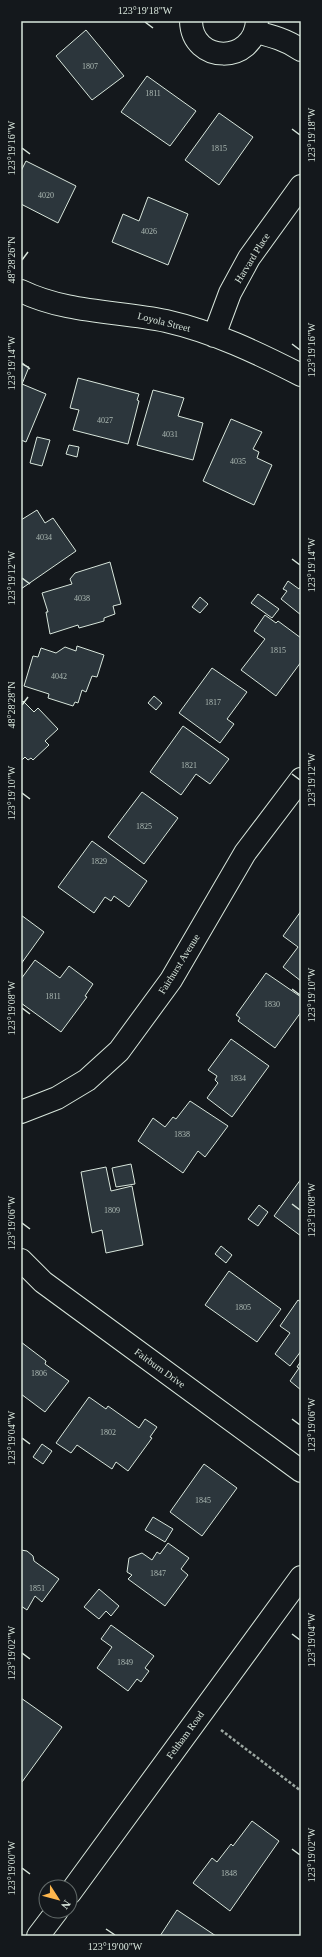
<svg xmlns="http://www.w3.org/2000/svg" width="322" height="1957" font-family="Georgia,serif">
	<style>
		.building { fill: #2c363c; stroke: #d8e6dc }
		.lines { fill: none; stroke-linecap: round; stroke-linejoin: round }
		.minor-casing { stroke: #d8e6dc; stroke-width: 24 }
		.tertiary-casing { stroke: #d8e6dc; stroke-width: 24 }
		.path { stroke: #9da8a2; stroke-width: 2.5; stroke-dasharray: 3 2; stroke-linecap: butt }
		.minor { stroke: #14181c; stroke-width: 22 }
		.tertiary { stroke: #14181c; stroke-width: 22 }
		.ticks { fill: none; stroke: #d8e6dc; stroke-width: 1.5 }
		.labels { text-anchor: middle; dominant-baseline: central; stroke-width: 3; stroke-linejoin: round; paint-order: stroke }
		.number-label { font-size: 8px; fill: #adbab4 }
		.street-label { font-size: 10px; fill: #d8e6dc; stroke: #14181c }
		.neatline { fill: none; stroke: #d8e6dc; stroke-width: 1.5 }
		.ticks-label { font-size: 10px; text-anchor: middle; fill: #d8e6dc }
	</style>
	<rect width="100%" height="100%" fill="#14181c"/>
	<!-- building -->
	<path class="building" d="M86,30L124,76L92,100L56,56Z
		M147,76L196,111L170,146L121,112Z
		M219,113L253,137L219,185L185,160Z
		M26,161L76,186L58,223L21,204V171Z
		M148,197L188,214L168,265L112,242L123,214L139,221Z
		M21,364L29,367L22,384L46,394L26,442L21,440Z
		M78,378L139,394L137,400L139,401L128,444L73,430L79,410L70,408Z
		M153,390L184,398L178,416L203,423L193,460L137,445Z
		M231,419L262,432L253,449L259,452L257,458L272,465L254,505L203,481Z
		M37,437L50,440L42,466L30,463Z
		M69,445L79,447L77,457L66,454Z
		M37,510L45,523L53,518L76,551L21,589V520Z
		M110,562L121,604L113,606L115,614L104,618V621L79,628L78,625L50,634L46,612H48L42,593L72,584L70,579L75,573Z
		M288,581L299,589L301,586V615L281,599L287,591L283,589Z
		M258,594L279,609L272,618L251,603Z
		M200,597L208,604L200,613L192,607Z
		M265,615L276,623L278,621L301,638V662L276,696L241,670L265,639L254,631Z
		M77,646L104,655L97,677L92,676L86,692L82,690L78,703L75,702L73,706L48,698L49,694L24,686L33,656L38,657L41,648L56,653L65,647L76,651Z
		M212,668L247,692L227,719L234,724L220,743L179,713Z
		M154,696L162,703L156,710L148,703Z
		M23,701L34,712L38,708L58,729L45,741L49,745L33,760L31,758L28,760L25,757L21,761V703Z
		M183,726L229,759L210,784L196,774L181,795L150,772Z
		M142,792L178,818L144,864L108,837Z
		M92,841L147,881L129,907L114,896L111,901L105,897L94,913L58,887Z
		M301,911V981L283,967L298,947L283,936Z
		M21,915L44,932L21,964Z
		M35,960L60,978L69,966L93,984L85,996L87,997L61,1032L21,1003V979Z
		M266,973L301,997V1012L275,1048L238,1021L240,1018L236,1015Z
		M231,1039L269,1066L232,1117L207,1098L218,1083L215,1080L217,1076L208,1070Z
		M190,1101L228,1126L205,1157L198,1151L183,1173L138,1141L153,1118L165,1127L173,1117L176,1119Z
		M131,1164L135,1184L116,1187L112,1168Z
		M106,1167L111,1191L132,1186L143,1245L106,1253L102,1230L92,1233L81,1172Z
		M301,1179V1236L274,1216Z
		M259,1205L268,1212L258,1226L248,1219Z
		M221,1246L232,1255L226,1263L215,1254Z
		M229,1271L281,1309L257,1342L205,1305Z
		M298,1300L301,1302V1351L290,1366L275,1354L290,1333L280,1326Z
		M21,1342L46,1361L45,1364L69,1381L45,1412L21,1394Z
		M301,1361V1390L290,1381L299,1368L297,1367Z
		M89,1397L106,1409L108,1406L139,1428L145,1419L157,1427L150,1437L152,1438L128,1471L116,1462L112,1469L77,1445L71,1453L56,1443Z
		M42,1444L52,1451L43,1464L33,1457Z
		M204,1464L237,1488L202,1536L170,1512Z
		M153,1517L173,1529L165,1542L145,1530Z
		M168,1543L189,1558L181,1569L188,1575L165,1606L128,1579L132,1575L127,1572L129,1558L142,1553L152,1560L157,1552L160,1554Z
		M21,1550L27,1551L33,1556L34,1561L59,1579L42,1602L35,1596L27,1610L21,1606Z
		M99,1589L119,1606L111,1616L106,1611L99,1619L84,1607Z
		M111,1625L154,1656L145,1668L149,1671L141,1682L137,1679L128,1691L97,1668L112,1647L101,1639Z
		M21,1698L62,1727L22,1782H21Z
		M252,1821L279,1841L230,1911L193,1883L212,1858L217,1862L231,1844L233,1846Z
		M177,1910L216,1936H160Z"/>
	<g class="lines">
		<defs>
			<path id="minor" d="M191,21C192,64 254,65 257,21
				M255,32C272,36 287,40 301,50
				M21,291C66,313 118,311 166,321C214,332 258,353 301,375
				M214,336L230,293L249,258L301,186
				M21,1112L57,1098L87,1080L119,1051L171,980L245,853L301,779
				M21,1260L43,1282L301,1471"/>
			<path id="tertiary" d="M70,1893L301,1577
				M38,1936L57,1911"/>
		</defs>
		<!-- minor casing -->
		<use href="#minor" class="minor-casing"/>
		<!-- tertiary casing -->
		<use href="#tertiary" class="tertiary-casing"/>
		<!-- path -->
		<path class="path" d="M221,1730L301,1791"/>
		<!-- minor -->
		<use href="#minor" class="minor"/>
		<!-- tertiary -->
		<use href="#tertiary" class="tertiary"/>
	</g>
	<!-- ticks -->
	<path class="ticks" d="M145,22L153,28M292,129L300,135M22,148L30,154M22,260L28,252M292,344L300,350M22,363L30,369M292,559L300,565M22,578L30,584M22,705L28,697M292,774L300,780M22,793L30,799M292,989L300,995M22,1008L30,1014M292,1204L300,1210M22,1223L30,1229M292,1419L300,1425M22,1438L30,1444M292,1634L300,1640M22,1653L30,1659M292,1849L300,1855M22,1868L30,1874M106,1929L115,1935"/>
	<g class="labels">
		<!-- number labels -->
		<g class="number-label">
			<text x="90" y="66">1807</text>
			<text x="153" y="93">1811</text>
			<text x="219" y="148">1815</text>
			<text x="46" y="195">4020</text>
			<text x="149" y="231">4026</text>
			<text x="105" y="420">4027</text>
			<text x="170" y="434">4031</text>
			<text x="238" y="461">4035</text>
			<text x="44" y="537">4034</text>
			<text x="82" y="598">4038</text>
			<text x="278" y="650">1815</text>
			<text x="59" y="676">4042</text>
			<text x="213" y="702">1817</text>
			<text x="189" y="765">1821</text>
			<text x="144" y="826">1825</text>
			<text x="99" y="861">1829</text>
			<text x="53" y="996">1811</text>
			<text x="272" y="1004">1830</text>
			<text x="238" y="1078">1834</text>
			<text x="182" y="1134">1838</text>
			<text x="112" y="1210">1809</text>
			<text x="243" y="1307">1805</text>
			<text x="39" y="1373">1806</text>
			<text x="108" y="1432">1802</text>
			<text x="203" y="1500">1845</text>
			<text x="158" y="1573">1847</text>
			<text x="37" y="1588">1851</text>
			<text x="125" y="1662">1849</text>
			<text x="229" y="1873">1848</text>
		</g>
		<!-- street labels -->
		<g class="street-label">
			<text transform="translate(252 258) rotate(-58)">Harvard Place</text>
			<text transform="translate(164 322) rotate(14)">Loyola Street</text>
			<text transform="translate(179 964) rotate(-58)">Fairhurst Avenue</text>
			<text transform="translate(160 1368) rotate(36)">Fairburn Drive</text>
			<text transform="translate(185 1735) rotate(-54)">Feltham Road</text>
		</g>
	</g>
	<!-- border -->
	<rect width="322" height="1957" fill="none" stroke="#14181c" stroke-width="44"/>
	<!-- north arrow -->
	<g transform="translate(58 1899) rotate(126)"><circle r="19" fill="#14181c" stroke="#626a69"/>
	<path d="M0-3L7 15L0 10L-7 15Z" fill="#ffb74d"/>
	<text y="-6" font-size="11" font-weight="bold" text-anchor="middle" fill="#d8e6dc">N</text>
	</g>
	<rect x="22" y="22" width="278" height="1913" class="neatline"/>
	<g class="ticks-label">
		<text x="145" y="14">123°19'18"W</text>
		<text transform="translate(311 135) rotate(-90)" y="4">123°19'18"W</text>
		<text transform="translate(11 148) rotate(-90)" y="4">123°19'16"W</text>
		<text transform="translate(11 260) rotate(-90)" y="4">48°28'26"N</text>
		<text transform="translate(311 350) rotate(-90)" y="4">123°19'16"W</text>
		<text transform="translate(11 363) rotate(-90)" y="4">123°19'14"W</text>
		<text transform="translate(311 565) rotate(-90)" y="4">123°19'14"W</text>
		<text transform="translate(11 578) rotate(-90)" y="4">123°19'12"W</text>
		<text transform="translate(11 705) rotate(-90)" y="4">48°28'28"N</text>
		<text transform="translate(311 780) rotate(-90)" y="4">123°19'12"W</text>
		<text transform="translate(11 793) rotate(-90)" y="4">123°19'10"W</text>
		<text transform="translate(311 995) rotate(-90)" y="4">123°19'10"W</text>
		<text transform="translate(11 1008) rotate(-90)" y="4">123°19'08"W</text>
		<text transform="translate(311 1210) rotate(-90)" y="4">123°19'08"W</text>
		<text transform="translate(11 1223) rotate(-90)" y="4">123°19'06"W</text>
		<text transform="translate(311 1425) rotate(-90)" y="4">123°19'06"W</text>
		<text transform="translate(11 1438) rotate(-90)" y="4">123°19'04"W</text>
		<text transform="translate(311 1640) rotate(-90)" y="4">123°19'04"W</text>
		<text transform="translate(11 1653) rotate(-90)" y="4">123°19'02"W</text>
		<text transform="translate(311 1855) rotate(-90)" y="4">123°19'02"W</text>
		<text transform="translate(11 1868) rotate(-90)" y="4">123°19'00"W</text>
		<text x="115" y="1950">123°19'00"W</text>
	</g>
</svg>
